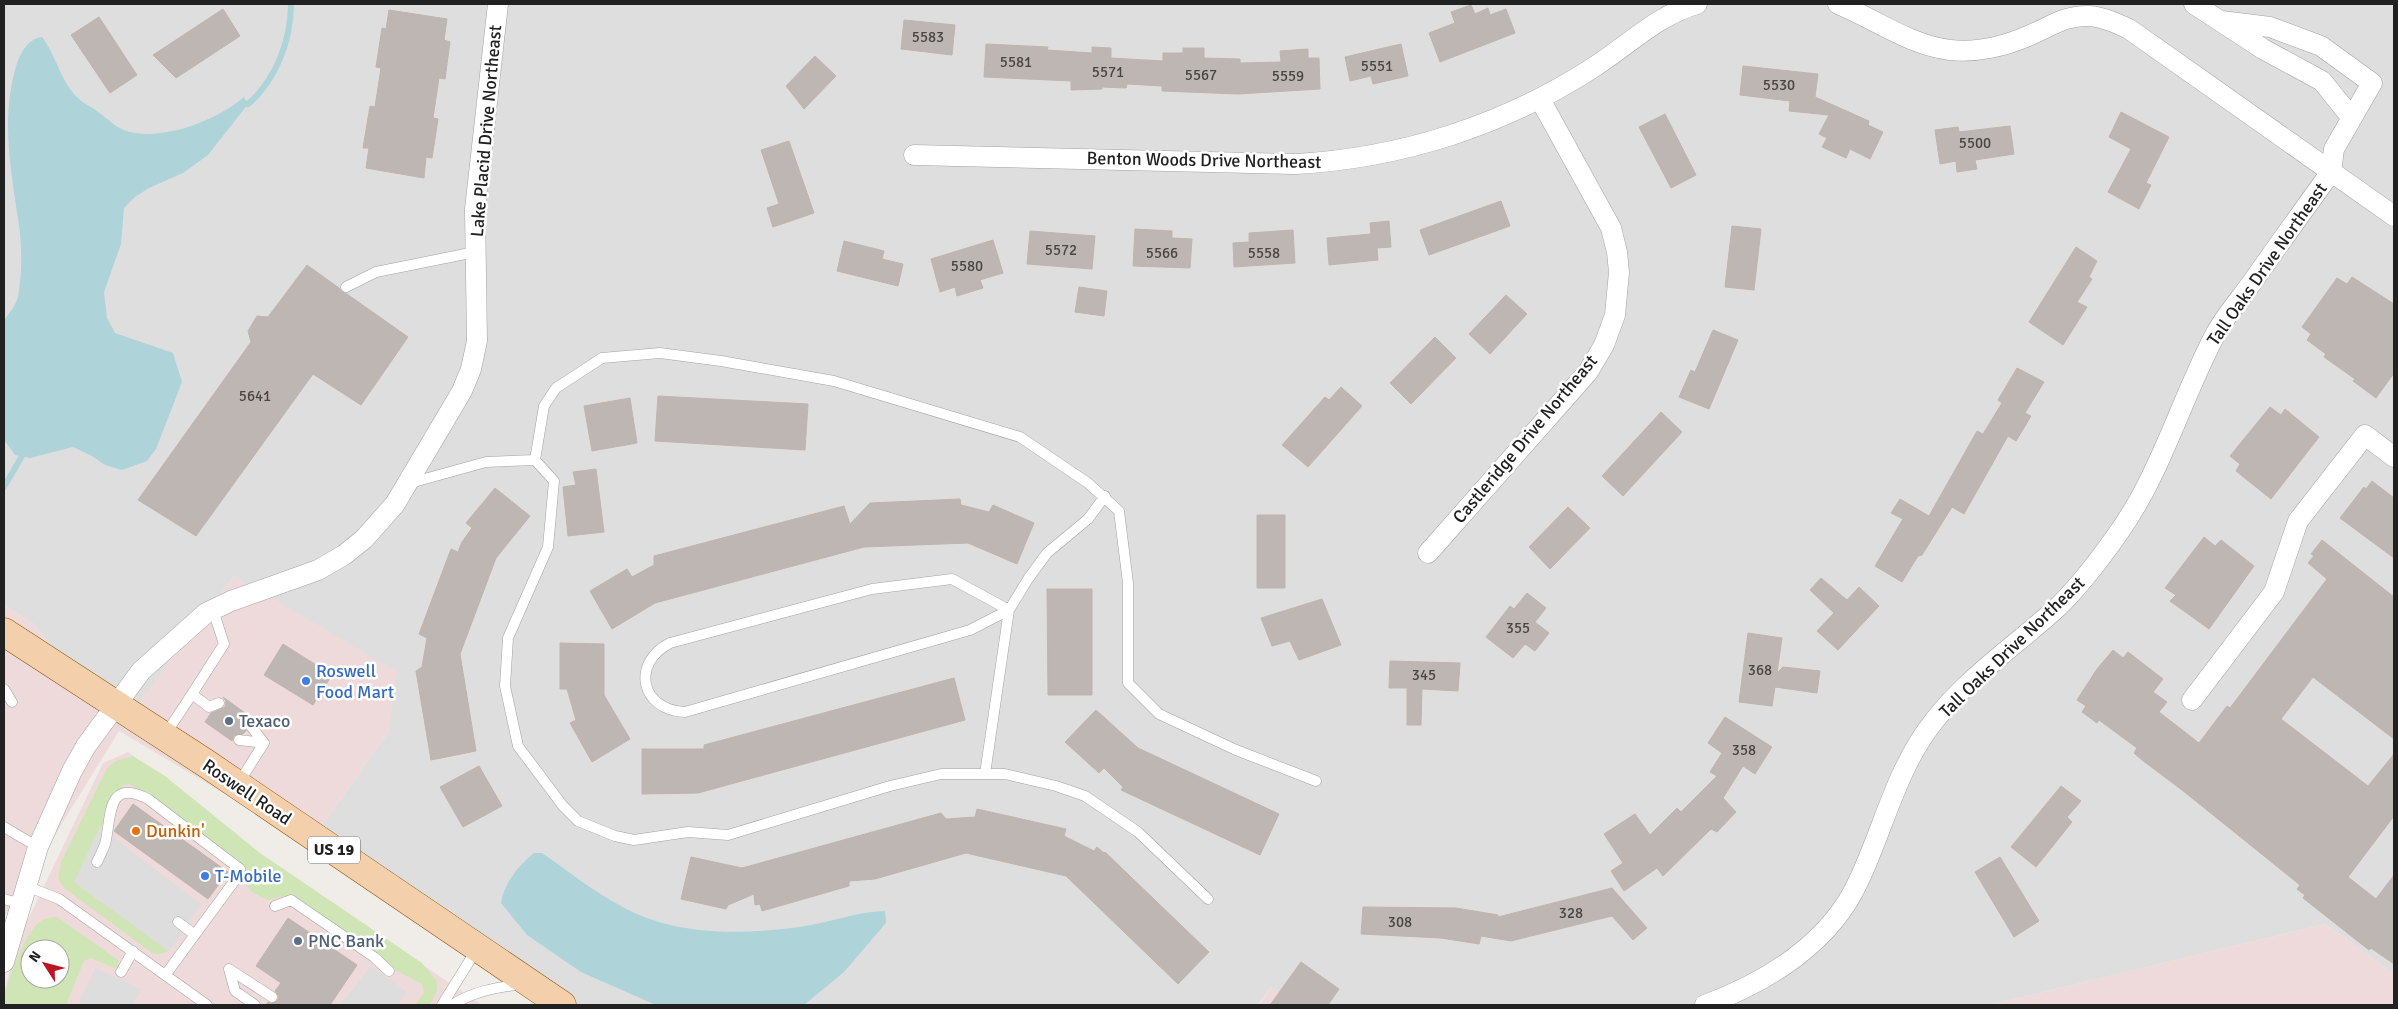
<svg xmlns="http://www.w3.org/2000/svg" width="2398" height="1009" font-family="Signika,sans-serif">
	<style>
		.residential { fill: #dfdede }
		.commercial { fill: #efdadb; fill-rule: evenodd }
		.grass { fill: #d0e5b5; fill-rule: evenodd }
		.parking { fill: #ddd }
		.water { fill: #aed3d9 }
		.lines { fill: none; stroke-linecap: round; stroke-linejoin: round }
		.stream { stroke: #aed3d9; stroke-width: 6 }
		.building { fill: #beb6b2; stroke: #c1b4ad }
		.lane-casing { stroke: #a2a2a2; stroke-width: 11 }
		.street-casing { stroke: #a2a2a2; stroke-width: 21 }
		.primary-casing { stroke: #8f5b10; stroke-width: 29 }
		.lane { stroke: #fff; stroke-width: 10 }
		.street { stroke: #fff; stroke-width: 20 }
		.primary { stroke: #f3cfab; stroke-width: 28 }
		.shop-dot { fill: #3f7fe0; stroke: #fff; stroke-width: 2 }
		.service-dot { fill: #5c6f8a; stroke: #fff; stroke-width: 2 }
		.food-dot { fill: #e8710a; stroke: #fff; stroke-width: 2 }
		.labels { text-anchor: middle; dominant-baseline: central; stroke-width: 5; stroke-linejoin: round; paint-order: stroke }
		.number-label { font-size: 15px; fill: #484645 }
		.shield { fill: #fff; stroke: #646464; stroke-width: 1 }
		.shield-label { font-size: 16px; font-weight: bold; fill: #212121 }
		.street-label { font-size: 18px; fill: #212121; stroke: #fff }
		.shop-label { font-size: 18px; fill: #366cbe; stroke: #fff; text-anchor: start }
		.service-label { font-size: 18px; fill: #4e5e75; stroke: #fff; text-anchor: start }
		.food-label { font-size: 18px; fill: #c56008; stroke: #fff; text-anchor: start }
	</style>
	<rect width="100%" height="100%" fill="#f0ede9"/>
	<!-- residential -->
	<path class="residential" d="M4,4H2394V974L2325,924L1989,1005H1295L1271,987L1258,1005H572L309,844L389,731L234,576L119,731L34,624L4,605Z"/>
	<!-- commercial -->
	<path class="commercial" d="M234,576L397,672L389,731L309,844L119,731L4,918V605L34,624L119,730Z
		M128,752L243,843L482,1005H4V991L21,934L103,763ZM30,949H60V979H30Z
		M2325,924L2394,974V1005H1989Z
		M1271,987L1295,1005H1259Z"/>
	<!-- grass -->
	<path class="grass" d="M133,756L165,776L260,853L422,963L437,981V991L430,1005H415L424,993L422,984L395,970L291,898L283,896L268,900C236,888 252,878 237,859L130,784L124,785L107,806L104,822L74,882L169,951L159,954L152,953L64,888L58,878L61,862L107,768L116,761Z
		M57,917L118,960L119,966L114,968L91,958L84,961L66,1005H4C4,986 25,931 42,920C46,918 52,917 57,917ZM30,949H60V979H30Z"/>
	<!-- parking -->
	<path class="parking" d="M100,827L201,904L169,951L74,882Z
		M371,966L407,992L398,1005H340Z
		M95,968L142,989L132,1005H78Z"/>
	<!-- water -->
	<path class="water" d="M42,37C56,55 61,83 79,99C84,104 92,107 98,112C108,119 114,126 126,131C163,142 217,120 244,97L248,104L208,155L183,173L149,188L135,197L124,208L121,244L104,292L107,318L115,333L173,353L182,382L156,449L147,461L122,470L105,465L92,456L73,447L30,458L15,455L4,440V320C11,311 18,303 19,291C22,270 22,246 19,225C11,170 0,118 17,63C22,51 28,39 42,37Z
		M534,853H542C568,871 593,891 621,906C674,936 740,935 799,927C828,923 855,912 885,911L886,923L844,972L804,1005H656L581,972L527,935L501,903C504,883 519,865 534,853Z"/>
	<g class="lines">
		<!-- stream -->
		<path class="stream" d="M248,104C276,80 291,40 291,4
			M4,487L22,456"/>
	</g>
	<!-- building -->
	<path class="building" d="M1471,5L1475,14L1488,8L1490,15L1506,9L1515,33L1440,62L1429,33L1455,23L1451,12Z
		M223,9L240,36L176,78L153,55Z
		M389,10L447,19L444,40L450,42L445,79L439,78L433,118L438,119L432,158L426,157L424,178L366,168L369,148H363L370,106L375,107L381,68L376,67L382,28L386,29Z
		M99,17L137,75L110,93L71,35Z
		M904,20L955,25L952,55L901,49Z
		M986,44L1048,47L1047,50L1092,53V47L1111,48V58L1163,61V53H1183V48H1204V58L1240,59V63L1281,62L1280,51L1308,49V58H1319L1320,89L1238,94L1162,91V86L1127,84L1126,88L1102,87V89L1071,90V81L984,77Z
		M1401,44L1408,76L1373,84L1371,76L1350,81L1345,57Z
		M815,56L836,76L804,109L786,86Z
		M1743,66L1818,74L1815,97L1869,121L1868,125L1883,132L1870,159L1850,149L1846,158L1822,147L1827,138L1819,134L1829,115L1789,111L1790,101L1740,95Z
		M2121,112L2169,137L2146,183L2151,185L2139,209L2108,192L2131,149L2109,137Z
		M1665,114L1696,175L1671,188L1639,127Z
		M2010,126L2014,154L1975,160L1977,169L1957,172L1956,161L1940,164L1935,130L1958,127L1959,132Z
		M789,141L814,213L773,227L767,208L779,204L761,150Z
		M1501,201L1510,226L1429,255L1420,230Z
		M1389,221L1391,247L1377,248L1378,260L1329,265L1327,238L1371,234L1370,223Z
		M1732,226L1761,229L1754,290L1725,287Z
		M1135,229L1172,231V238L1192,239L1190,268L1133,266Z
		M1293,230L1295,263L1234,267L1233,243L1249,242V233Z
		M1030,231L1095,236L1092,269L1027,264Z
		M993,240L1003,273L980,280L983,288L957,296L955,287L940,292L931,259Z
		M844,241L884,251L882,259L903,264L898,286L837,271Z
		M2076,247L2097,261L2089,277L2092,279L2077,302L2087,307L2063,345L2029,322Z
		M307,265L339,288L342,292L347,294L408,337L361,405L313,374L196,536L138,500L251,342L248,331L257,316L268,317Z
		M2352,277L2394,304V373L2376,398L2353,381L2355,379L2324,357L2326,354L2307,340L2311,334L2302,327L2337,278L2347,284Z
		M1079,287L1107,291L1104,316L1075,312Z
		M1506,295L1527,314L1490,354L1469,334Z
		M1713,330L1738,340L1709,409L1679,397L1691,370L1695,372Z
		M1435,337L1456,358L1411,404L1390,383Z
		M2017,368L2044,382L2025,413L2031,416L2016,441L2008,436L1964,514L1952,507L1922,555L1918,556L1902,582L1875,566L1903,519L1891,513L1900,499L1929,516L1977,431L1983,434L2002,403L1998,400Z
		M1341,387L1362,406L1308,467L1282,445L1325,397L1329,400Z
		M658,396L808,404L805,450L655,441Z
		M630,398L637,443L592,451L584,406Z
		M2270,407L2281,415L2285,409L2319,437L2271,499L2236,471L2240,464L2230,456Z
		M1661,412L1682,432L1623,496L1602,476Z
		M596,469L604,532L568,536L563,487L576,485L573,472Z
		M2372,481L2394,498V558L2340,518L2364,487L2366,489Z
		M495,488L530,516L496,558L460,654L476,751L431,760L416,671L422,667L427,638L419,634L451,549L458,552L462,542L472,528L466,523Z
		M960,499L961,505L989,512L993,505L1034,523L1017,564L968,543L864,547L655,603L612,629L590,591L627,569L632,577L654,565V556L844,506L850,524L870,503Z
		M1568,507L1590,528L1550,569L1529,547Z
		M1257,515H1285V588H1257Z
		M2204,537L2215,546L2221,540L2254,566L2209,629L2170,601L2176,595L2165,588Z
		M2322,540L2394,597V739L2313,677L2281,719L2368,786L2394,754V816L2348,877L2376,899L2394,875V964L2371,948L2369,950L2303,898L2305,895L2297,889L2300,885L2182,790L2142,760L2134,753L2137,748L2099,720L2097,723L2082,712L2086,706L2077,700L2097,669L2113,650L2123,658L2128,652L2163,679L2153,692L2167,702L2159,712L2199,743L2227,706L2230,708L2327,579L2308,563L2314,556L2311,554Z
		M1821,578L1847,600L1859,587L1879,606L1838,650L1817,631L1834,613L1810,590Z
		M1047,589H1092V695H1048Z
		M1527,593L1546,608L1535,622L1549,633L1535,651L1525,644L1513,658L1486,637L1510,606L1514,609Z
		M1322,599L1341,645L1299,660L1290,641L1272,646L1261,618Z
		M1748,633L1782,638L1777,673L1783,667L1820,671L1817,693L1775,687L1772,706L1739,702Z
		M560,643L604,644V695L630,739L592,762L570,723L576,720L567,689H560Z
		M283,644L332,675L313,705L264,675Z
		M1390,661L1460,663L1458,691L1422,689L1421,725H1407V688H1389Z
		M954,678L965,720L698,793L642,794V749H704V745Z
		M223,697L252,718L245,720L243,725L246,731L243,734L234,736L232,741L205,722L211,713L225,707L226,701Z
		M1096,710L1138,748L1279,814L1260,855L1121,790L1123,787L1104,768L1099,773L1065,742Z
		M1725,717L1772,747L1755,774L1743,766L1723,798L1736,812L1717,832L1711,829L1663,876L1657,868L1624,891L1611,871L1623,863L1604,834L1635,814L1650,835L1677,808L1681,812L1717,776L1710,772L1722,753L1708,743Z
		M479,766L502,806L463,827L440,787Z
		M2061,786L2081,801L2067,817L2072,822L2036,867L2011,847Z
		M133,804L228,872L208,899L114,831Z
		M977,809L1066,829L1064,836L1094,851L1097,847L1104,853L1105,852L1209,952L1178,984L1066,876L966,853L875,879L849,881V886L762,911L760,904L755,905L754,894L728,905L726,909L681,899L691,857L742,868L941,813L946,819L975,817Z
		M2000,857L2039,921L2014,937L1975,872Z
		M1612,888L1647,928L1633,940L1612,916L1511,941L1481,936L1479,944L1441,938L1361,934L1363,907L1456,908L1498,915V917Z
		M288,918L357,965L330,1005H266L268,1002L272,1004L277,1001L279,997L275,991L281,983L256,966Z
		M1301,962L1339,989L1328,1005H1270Z"/>
	<g class="lines">
		<defs>
			<path id="lane" d="M346,287L376,272L475,252
				M535,460L554,481L548,547L508,638L505,686L518,746L563,806L578,821L615,836L634,840L688,832L728,835L890,786L941,774H1005L1056,786L1085,796L1138,832L1208,899
				M410,483L486,462L535,460L544,406L556,388L602,358L660,353L721,361L834,381L1020,437L1088,483L1119,511L1128,583V683L1159,714L1236,750L1316,781
				M952,579L1009,610L970,630L685,712C640,710 631,663 670,643L872,589Z
				M213,610L224,644L192,694L209,707L219,703
				M4,689L12,702
				M165,735L192,694
				M239,740L264,743
				M985,774L1009,610L1028,579L1047,553L1088,519L1105,496
				M238,784L264,743L250,725
				M4,827L38,847
				M97,862C100,855 105,847 106,840C111,814 108,778 148,799L240,869L238,876L166,974
				M26,886L59,899L207,1005
				M4,899L21,904
				M275,906L291,900L374,957L389,971
				M178,922L195,935
				M229,969L272,997
				M229,969L235,991L255,1005
				M121,972L133,951
				M442,1005L477,949
				M452,1005C474,991 495,988 521,984"/>
			<path id="street" d="M1838,4C1875,19 1909,45 1950,50C1976,53 2005,46 2028,36C2050,27 2065,15 2089,16C2103,17 2116,23 2129,29L2394,216
				M2194,4L2263,49L2322,81L2351,117
				M914,155L1296,164C1401,158 1502,126 1591,69C1625,48 1657,15 1697,4
				M1428,553L1588,372L1604,345L1615,315L1619,272L1617,252L1611,228L1540,99
				M2192,700L2274,592L2298,521L2365,435L2394,457
				M4,962L38,847L72,771L86,746L141,671L206,613L231,601L318,570L344,555L364,539L395,504L462,391L471,369L477,341L475,209L498,4
				M1705,1005C1767,982 1831,943 1859,880C1884,827 1897,767 1934,721C1970,675 2018,644 2060,605C2081,584 2100,559 2117,535C2161,474 2181,399 2216,333C2226,315 2241,298 2253,281C2279,244 2305,208 2331,172L2334,149L2372,83L2321,46L2270,27L2221,21"/>
			<path id="primary" d="M4,632L207,764L562,1005"/>
		</defs>
		<!-- lane casing -->
		<use href="#lane" class="lane-casing"/>
		<!-- street casing -->
		<use href="#street" class="street-casing"/>
		<!-- primary casing -->
		<use href="#primary" class="primary-casing"/>
		<!-- lane -->
		<use href="#lane" class="lane"/>
		<!-- street -->
		<use href="#street" class="street"/>
		<!-- primary -->
		<use href="#primary" class="primary"/>
	</g>
	<!-- markers -->
	<g class="shop-dot">
		<circle cx="306" cy="681" r="5"/>
		<circle cx="205" cy="876" r="5"/>
	</g>
	<g class="service-dot">
		<circle cx="229" cy="721" r="5"/>
		<circle cx="298" cy="941" r="5"/>
	</g>
	<circle class="food-dot" cx="136" cy="831" r="5"/>
	<g class="labels">
		<!-- number labels -->
		<g class="number-label">
			<text x="928" y="37">5583</text>
			<text x="1016" y="62">5581</text>
			<text x="1377" y="66">5551</text>
			<text x="1108" y="72">5571</text>
			<text x="1201" y="75">5567</text>
			<text x="1288" y="76">5559</text>
			<text x="1779" y="85">5530</text>
			<text x="1975" y="143">5500</text>
			<text x="1061" y="250">5572</text>
			<text x="1162" y="253">5566</text>
			<text x="1264" y="253">5558</text>
			<text x="967" y="266">5580</text>
			<text x="255" y="396">5641</text>
			<text x="1518" y="628">355</text>
			<text x="1760" y="670">368</text>
			<text x="1424" y="675">345</text>
			<text x="1744" y="750">358</text>
			<text x="1571" y="913">328</text>
			<text x="1400" y="922">308</text>
		</g>
		<!-- shield labels -->
		<rect class="shield" x="308" y="836.5" width="52" height="27" rx="4"/>
		<g class="shield-label">
			<text x="334" y="850">US 19</text>
		</g>
		<!-- street labels -->
		<g class="street-label">
			<text transform="translate(486 131) rotate(-85)">Lake Placid Drive Northeast</text>
			<text transform="translate(1204 160) rotate(1)">Benton Woods Drive Northeast</text>
			<text transform="translate(2267 264) rotate(-55)">Tall Oaks Drive Northeast</text>
			<text transform="translate(1525 439) rotate(-50)">Castleridge Drive Northeast</text>
			<text transform="translate(2012 647) rotate(-44)">Tall Oaks Drive Northeast</text>
			<text transform="translate(247 792) rotate(34)">Roswell Road</text>
		</g>
		<!-- shop labels -->
		<g class="shop-label">
			<text x="316" y="671">Roswell<tspan x="316" dy="21">Food Mart</tspan></text>
			<text x="215" y="876">T-Mobile</text>
		</g>
		<!-- service labels -->
		<g class="service-label">
			<text x="239" y="721">Texaco</text>
			<text x="308" y="941">PNC Bank</text>
		</g>
		<!-- food labels -->
		<g class="food-label">
			<text x="146" y="831">Dunkin'</text>
		</g>
	</g>
	<!-- border -->
	<rect width="2398" height="1009" fill="none" stroke="#212121" stroke-width="10"/>
	<!-- north arrow -->
	<g transform="translate(45 964) rotate(306)"><circle r="24" fill="#ffffff" stroke="#a6a6a6"/>
	<path d="M0-4L9 19L0 12L-9 19Z" fill="#bd1522"/>
	<text y="-8" font-size="14" font-weight="bold" text-anchor="middle" fill="#212121">N</text>
	</g>
</svg>
